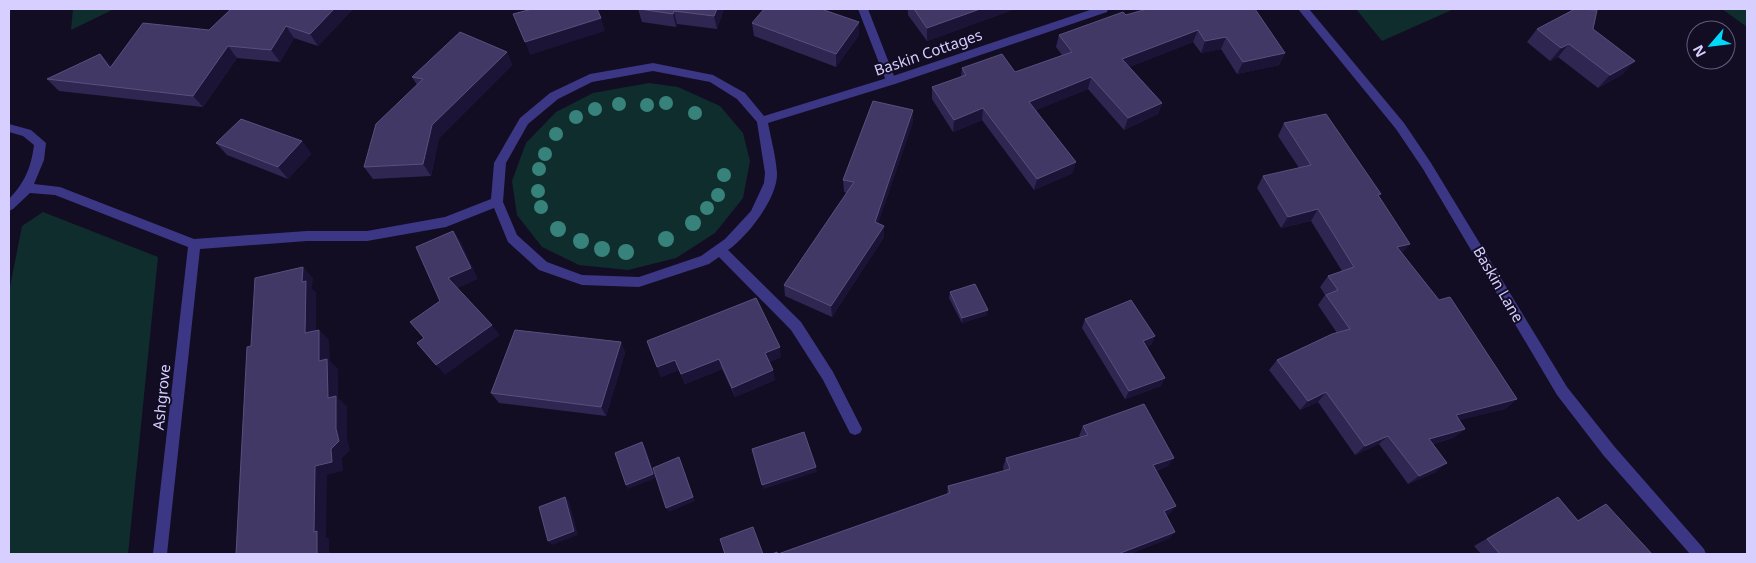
<svg xmlns="http://www.w3.org/2000/svg" width="1756" height="563" font-family="'Noto Sans',sans-serif">
	<style>
		.green { fill: #102d2d }
		.lines { fill: none; stroke-linecap: round; stroke-linejoin: round }
		.service { fill: #3c3784; fill-rule: evenodd }
		.minor { fill: #3c3784; fill-rule: evenodd }
		.tertiary { fill: #3c3784; fill-rule: evenodd }
		.tree { fill: #38827c }
		.wall { fill: #302652 }
		.shaded-wall { fill: #1c1437 }
		.building { fill: #413865; stroke: #59507d }
		.labels { text-anchor: middle; dominant-baseline: central; stroke-width: 4; stroke-linejoin: round; paint-order: stroke }
		.street-label { font-size: 15px; fill: #d6cfff; stroke: #120d23 }
	</style>
	<rect width="100%" height="100%" fill="#120d23"/>
	<!-- green -->
	<path class="green" d="M73,9H114L71,30Z
		M1356,9H1454L1382,41Z
		M1722,9H1747V27Z
		M649,83L678,87L720,106L743,133L750,161L743,198L715,233L676,258L628,270L579,265L542,247L517,215L512,181L526,143L556,112L593,93Z
		M43,212L158,257L128,554H9V292L22,226Z"/>
	<g class="lines">
		<!-- service -->
		<path class="service" d="M858,9H868L896,81L895,84H887L886,81Z"/>
		<!-- minor -->
		<path class="minor" d="M1093,9H1108L1107,12L895,84L768,123C771,139 776,157 777,173C778,198 747,237 728,250L801,322L833,372L860,425L862,429L860,433L855,435L850,433L823,380L791,330L719,257L709,264L639,287L582,285L539,270L508,242L494,208L446,227L367,241H307L200,249L167,554H153L188,247L55,195L30,193L13,209L9,211V199C25,182 31,168 34,145L23,136L9,132V124L31,130L46,143L44,160L34,184L60,187L194,239L307,231H367L445,217L491,199L494,163L520,118L550,93L590,74L653,63L713,75L745,93L764,116L887,78ZM653,71L710,82L737,99L757,122L765,173L764,183L751,211L725,239L701,256L639,277L582,275L547,262L517,235L503,202L506,163L528,124L558,99L592,82Z"/>
		<!-- tertiary -->
		<path class="tertiary" d="M1298,9H1309L1404,123L1431,163L1567,387L1614,446L1704,549L1706,554H1690L1604,456L1557,395L1423,169L1396,129Z"/>
	</g>
	<!-- trees -->
	<g class="tree">
		<circle cx="666" cy="103" r="7"/>
		<circle cx="619" cy="104" r="7"/>
		<circle cx="647" cy="105" r="7"/>
		<circle cx="595" cy="109" r="7"/>
		<circle cx="695" cy="113" r="7"/>
		<circle cx="576" cy="117" r="7"/>
		<circle cx="556" cy="134" r="7"/>
		<circle cx="545" cy="154" r="7"/>
		<circle cx="539" cy="169" r="7"/>
		<circle cx="724" cy="175" r="7"/>
		<circle cx="538" cy="191" r="7"/>
		<circle cx="718" cy="195" r="7"/>
		<circle cx="541" cy="207" r="7"/>
		<circle cx="707" cy="208" r="7"/>
		<circle cx="693" cy="223" r="8"/>
		<circle cx="558" cy="229" r="8"/>
		<circle cx="666" cy="239" r="8"/>
		<circle cx="581" cy="241" r="8"/>
		<circle cx="602" cy="249" r="8"/>
		<circle cx="626" cy="252" r="8"/>
	</g>
	<!-- wall -->
	<path class="wall" d="M231,9H353L318,46L294,38L280,62L237,58L203,107L59,91L47,79L100,54L111,66L209,30Z
		M638,9H724L717,29L677,24L676,27L642,22Z
		M908,9H1015L927,41L908,15Z
		M1147,9L1285,53L1279,65L1237,74L1221,49L1201,53L1193,42L1129,67L1162,103L1158,114L1124,130L1088,89L1036,110L1073,173L1034,190L982,120L953,132L932,99V87L961,77L962,68L1015,72L1062,55L1056,47L1059,35Z
		M859,22V35L836,67L754,36L752,23Z
		M1537,29H1593L1623,74L1598,88L1558,57L1550,61L1527,42Z
		M507,52L512,65L439,138L431,176L373,179L364,167L417,85L412,77Z
		M913,122L878,223L884,226V237L832,317L785,296L784,285L847,193L844,192L843,180Z
		M1284,123L1379,197L1402,254L1517,399L1505,409L1459,420L1465,429L1453,438L1433,444L1436,472L1408,484L1379,444L1355,455L1318,402L1300,410L1269,370L1277,360L1337,333L1318,305L1325,295L1320,287L1328,276L1342,271L1311,221L1281,228L1257,188L1263,176L1299,168L1278,136Z
		M302,141L311,154L288,179L227,155L216,143Z
		M950,292L987,315L962,323L949,298Z
		M1085,319L1155,336L1151,345L1147,346L1161,386L1125,399L1082,328Z
		M647,341L781,357L769,362L775,380L735,397L722,369L685,384L679,370L661,377Z
		M621,342L625,353L606,416L499,403L491,393Z
		M1083,426L1168,466L1156,471L1176,506L1169,514L1166,515L1169,539L778,554L947,494L948,486L1004,471L1003,467L1006,458L1080,437L1079,436Z
		M1558,497L1578,520L1606,504L1652,554H1481L1474,546Z"/>
	<!-- shaded-wall -->
	<path class="shaded-wall" d="M9,9H11L9,25Z
		M334,9H353L318,46L310,34Z
		M717,9H724L717,29L714,16Z
		M980,9H1015L927,41V28Z
		M674,11L677,24L676,27L673,14Z
		M601,18L605,31L530,55L525,42Z
		M859,22V35L836,67V54Z
		M286,26L294,38L280,62L271,50Z
		M1198,30L1193,42L1119,71L1122,59Z
		M1226,37L1221,49L1201,53L1205,41Z
		M1569,44L1558,57L1550,61L1561,48Z
		M228,46L237,58L203,107L193,96Z
		M507,52L512,65L439,138L431,176L423,164L432,125Z
		M1285,53L1279,65L1237,74L1243,62Z
		M100,54L112,66L110,68Z
		M1635,61L1623,74L1598,88L1610,75Z
		M1091,77L1088,89L1027,114L1029,102Z
		M1162,103L1158,114L1124,130L1128,118Z
		M983,108L982,120L953,132L954,120Z
		M913,110V122L875,233V222Z
		M302,141L311,154L288,179L278,167Z
		M1076,162L1073,173L1034,190L1037,179Z
		M1318,209L1311,221L1281,228L1288,217Z
		M884,226V237L832,317L831,306Z
		M453,231L461,242L478,279L456,289L448,278Z
		M1410,244L1401,255L1397,247Z
		M303,267L313,278L312,289L316,292V344L305,333L302,282Z
		M988,310L987,315L962,323V318Z
		M492,325L500,335L445,375L436,365Z
		M319,330L329,340L330,361L338,369V398L347,406V438L350,450L342,458L343,471L327,475L326,537L329,539V554H317L314,532L315,466L331,449L328,398L319,361Z
		M1155,336L1151,345L1139,350L1143,341Z
		M621,342L625,353L606,416L601,407Z
		M780,347L781,357L767,363L765,353Z
		M719,359L722,369L685,384L681,374Z
		M675,360L679,370L661,377L657,367Z
		M773,370L775,380L735,397L732,388Z
		M1165,378L1161,386L1125,399L1129,391Z
		M1326,392L1318,402L1300,410L1308,401Z
		M1517,399L1505,409L1445,424L1456,415Z
		M1465,429L1453,438L1418,448L1429,439Z
		M1388,436L1379,444L1355,455L1365,446Z
		M642,442L645,447L656,478L628,489L626,485Z
		M679,457L695,501L669,512L666,508Z
		M1174,458L1168,466L1147,474L1153,465Z
		M1447,463L1436,472L1408,484L1419,476Z
		M816,467L817,472L764,489L762,485Z
		M565,497L569,501L578,535L552,545L548,541Z
		M1176,506L1169,514L1158,519L1164,511Z
		M1175,532L1169,539L1131,554H1118Z"/>
	<!-- building -->
	<path class="building" d="M231,9H334L310,34L286,26L271,50L228,46L193,96L47,79L100,54L110,68L143,23L209,30Z
		M532,9H597L601,18L525,42L513,14Z
		M640,9H717L714,16L674,11L673,14Z
		M764,9H821L859,22L836,54L752,23Z
		M914,9H980L927,28Z
		M1147,9H1255L1285,53L1243,62L1226,37L1205,41L1198,30L1122,59L1162,103L1128,118L1091,77L1029,102L1076,162L1037,179L983,108L954,120L932,87L966,75L962,68L1002,54L1015,72L1072,52L1059,35L1123,12L1126,15Z
		M1575,9L1597,10L1593,29L1635,61L1610,75L1569,44L1561,48L1537,29Z
		M460,32L507,52L432,125L423,164L364,167L376,124L423,79L412,77Z
		M873,101L913,110L875,222L884,226L831,306L784,285L854,182L843,180Z
		M1326,114L1381,194L1378,195L1410,244L1397,247L1439,300L1450,297L1517,399L1456,415L1465,429L1429,439L1447,463L1419,476L1388,436L1365,446L1326,392L1308,401L1277,360L1332,334L1350,329L1326,295L1338,290L1328,276L1354,267L1318,209L1288,217L1263,176L1311,165L1284,123Z
		M241,119L302,141L278,167L216,143Z
		M453,231L471,268L448,278L492,325L436,365L417,343L424,338L410,322L440,301L416,247Z
		M303,267L302,282L306,281L305,333L319,330V361L327,359L328,398L336,396V429L339,441L331,449L332,462L315,466L314,532L317,531V554H236L247,347L251,346L255,278Z
		M975,284L988,310L962,318L950,292Z
		M756,298L780,347L765,353L773,370L732,388L719,359L681,374L675,360L657,367L647,341Z
		M1131,300L1155,336L1143,341L1165,378L1129,391L1085,319Z
		M515,330L621,342L601,407L491,393Z
		M1144,404L1174,458L1153,465L1176,506L1164,511L1175,532L1118,554H772L777,552L778,554L950,493L948,486L1010,469L1006,458L1088,435L1083,426Z
		M804,432L816,467L762,485L752,449Z
		M642,442L653,474L626,485L615,453Z
		M679,457L693,497L666,508L653,468Z
		M565,497L574,531L548,541L539,507Z
		M1558,497L1578,521L1606,504L1652,554H1500L1487,539Z
		M753,527L763,554H725L720,539Z"/>
	<g class="labels">
		<!-- street labels -->
		<g class="street-label">
			<text transform="translate(928 52) rotate(-19)">Baskin Cottages</text>
			<text transform="translate(1499 284) rotate(60)">Baskin Lane</text>
			<text transform="translate(161 397) rotate(-84)">Ashgrove</text>
		</g>
	</g>
	<!-- border -->
	<rect width="1756" height="563" fill="none" stroke="#d6cfff" stroke-width="20"/>
	<!-- north arrow -->
	<g transform="translate(1711 45) rotate(242)"><circle r="24" fill="#120d23" stroke="#605b7b"/>
	<path d="M0-4L9 19L0 12L-9 19Z" fill="#00d9fa"/>
	<text y="-8" font-size="14" font-weight="bold" text-anchor="middle" fill="#d6cfff">N</text>
	</g>
</svg>
